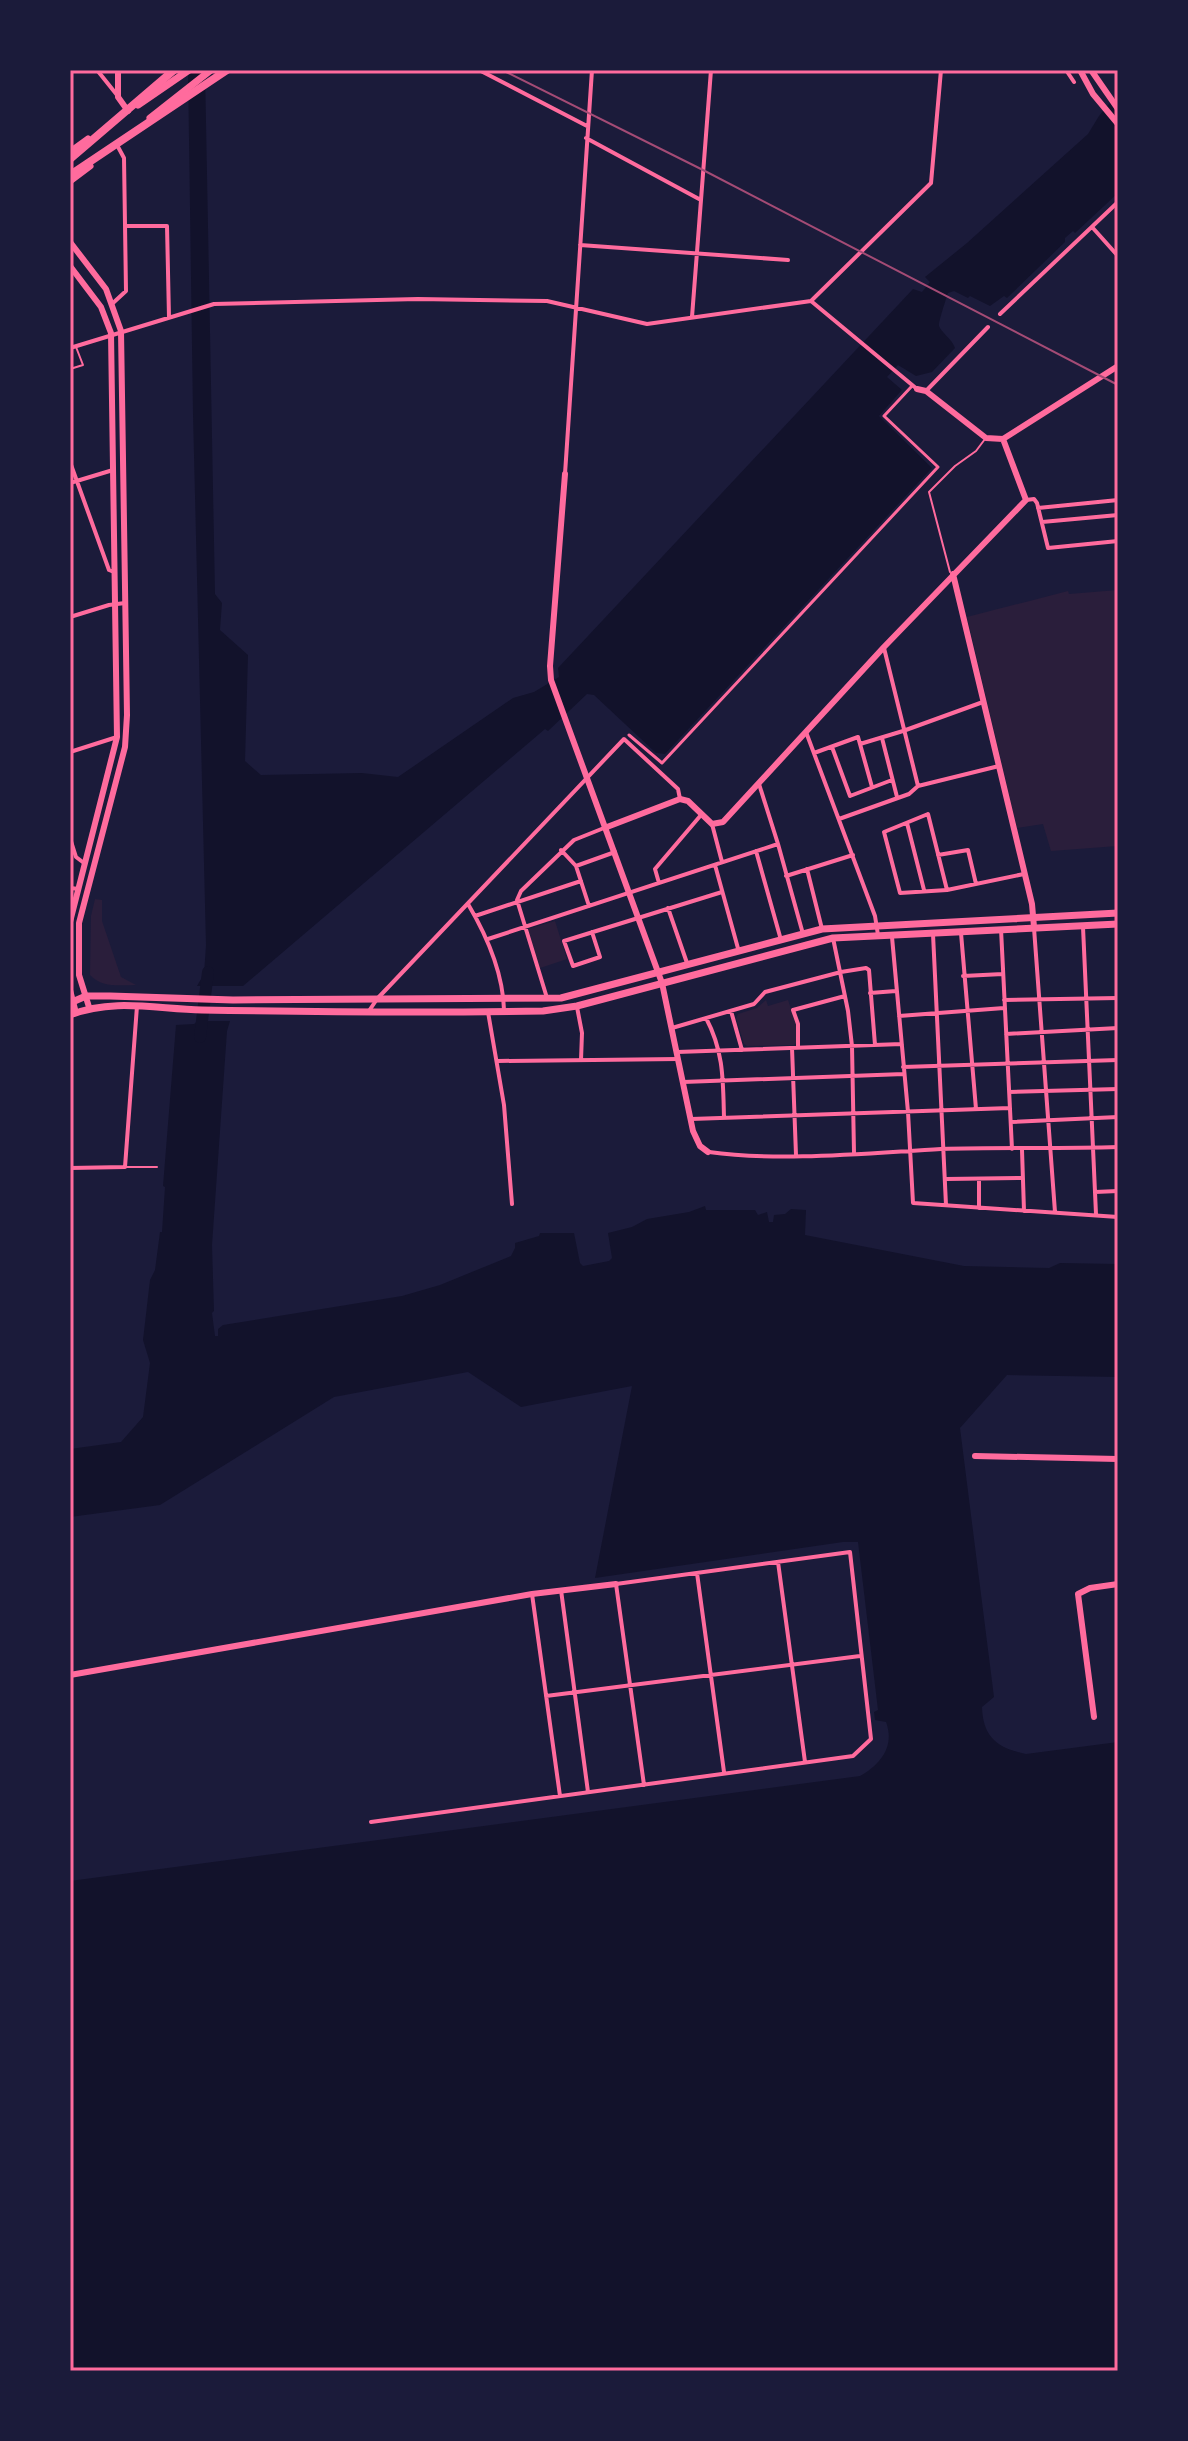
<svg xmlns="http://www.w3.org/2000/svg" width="1188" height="2441" font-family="'Golos Text',sans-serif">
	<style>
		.green { fill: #2a1e3b }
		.water { fill: #12122b }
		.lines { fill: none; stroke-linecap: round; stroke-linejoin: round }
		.river { stroke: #12122b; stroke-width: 12 }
		.service { stroke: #ff6b9d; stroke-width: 2 }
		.pedestrian { stroke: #ff6b9d; stroke-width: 3 }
		.minor { stroke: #ff6b9d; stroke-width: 4 }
		.tertiary { stroke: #ff6b9d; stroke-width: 6 }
		.primary { stroke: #ff6b9d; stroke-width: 7 }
		.trunk { stroke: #ff6b9d; stroke-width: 7 }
		.motorway { stroke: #ff6b9d; stroke-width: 8 }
		.rail { stroke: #a44b75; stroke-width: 2 }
		.neatline { fill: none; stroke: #ff6b9d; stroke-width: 3 }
	</style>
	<rect width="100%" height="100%" fill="#1b1b3a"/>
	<!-- green -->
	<path class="green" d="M1118,590V846L1051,851L1043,824L1017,828L967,617L1068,591L1069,594Z
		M95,899L102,900V921L121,977L136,985C119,985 102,988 90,975L91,916Z
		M555,921L567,959L540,968L528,929Z
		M766,1000L768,1006L788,1000L796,1024V1043L794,1045L747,1046L744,1044L736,1018L738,1014L757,1008Z"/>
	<!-- water -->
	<path class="water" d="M188,70H205L215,594L222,603L220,630L248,655L245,761L261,775L362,773L398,777L513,698L534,692L559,677L558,668L913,289L922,292L930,282L925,277L967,243L1088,134L1099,116L1118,93V193L1075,233L1073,231L1065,238V242L1007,298L1004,296L990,306L970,296L968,298L954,291L948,293C947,296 938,323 939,326C941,332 952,339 955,348L932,372L916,376L898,365L887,377L902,390L879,416L932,468L665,754L656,753L594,695L587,694L548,731L545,729L243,986H197L204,974L206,945L193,414Z
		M198,1021H230L227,1031L212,1245L214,1311L212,1313L215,1336H218V1329L223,1325L402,1296L440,1285L511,1256L515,1248V1243L539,1236L540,1233H574L580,1263L583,1266L609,1261L612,1258L608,1233L632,1227L647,1219L689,1212L705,1206L706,1210H755L758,1215L767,1212L769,1222H773L774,1215L785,1214L791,1209L806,1210L805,1235L964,1266L1049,1268L1060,1263L1118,1264V1377L1007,1375L960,1428L994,1697L982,1707C983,1737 997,1748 1026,1754L1118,1742V2371H70V1881L860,1776C881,1764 895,1746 886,1722L875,1720L874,1712L878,1710L858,1542H843L595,1578L632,1386L521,1407L468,1372L334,1397L160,1505L70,1517V1449L121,1442L143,1417L150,1363L143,1340L150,1280L155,1270L160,1232H162L165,1187L163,1186L176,1025L194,1024Z"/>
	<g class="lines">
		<!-- river -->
		<path class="river" d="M200,1037L208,972"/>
		<!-- service -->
		<path class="service" d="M70,369L83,365L76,347
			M950,572L929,492L955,466L976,451L985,439
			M126,1167H157"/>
		<!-- pedestrian -->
		<path class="pedestrian" d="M629,735L662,763L938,467L884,416L912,386"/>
		<!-- minor -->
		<path class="minor" d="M97,70L117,95
			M479,70L587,126
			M1066,70L1074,82
			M586,138L699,199
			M125,226H167L169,317
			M1092,227L1118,256
			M580,245L788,260
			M811,301L931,183L941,70
			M113,303L126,291L124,158L117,145
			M1000,314L1118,202
			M692,317L711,70
			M70,348L214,304L418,299L547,301L647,324L811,301L917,389
			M926,391L988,327
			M70,462L109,570L114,572
			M565,474L592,70
			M70,483L113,470
			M1026,500L1034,499L1037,503L1048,548L1118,541
			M1038,508L1118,500
			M1042,522L1118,515
			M70,617L109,605L125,603
			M884,648L918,786
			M806,732L875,916L878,935
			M882,738L897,797
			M860,744L872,787
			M832,747L850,796L892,780
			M70,752L117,737
			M814,753L858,737L860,744L903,731L983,702
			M759,784L778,844
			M839,819L909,794L918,786L999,766
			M907,823L924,890
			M712,824L722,862
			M70,838L76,857L84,863
			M561,850L576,866L589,906
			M756,851L781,940
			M938,855L968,850L976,884
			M715,865L739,952
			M576,866L615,852
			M807,869L822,929
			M786,876L853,855
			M659,883L655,869L701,815
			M70,888L79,889
			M947,890L928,814L884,832L900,893L947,890L1024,874
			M468,904C487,936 503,972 504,1010
			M668,908L687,963
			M475,916L581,881
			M1083,927L1096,1214
			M1034,928L1055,1212
			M1001,929L1012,1149
			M592,932L600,957L573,966L564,941L722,892
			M961,933L976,1109
			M933,934L946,1205
			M892,937L908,1112L913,1203L1118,1217
			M833,938L848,1011L852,1046L854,1153
			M488,939L778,844L803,934
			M963,976L1003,974
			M870,993L896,991
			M547,998L517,900L521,891L574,840L604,828
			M1004,1000L1118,998
			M577,1007L582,1033L581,1060
			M369,1011L377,999L624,739L678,789L680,799
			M731,1011L742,1050
			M488,1012L504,1105L512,1204
			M899,1016L1004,1008
			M706,1018C724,1052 723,1081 724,1118
			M672,1028L754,1004L765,992L841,972L866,968L869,970L875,1045
			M1006,1034L1118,1028
			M792,1048L796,1155
			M798,1048V1024L793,1010L845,996
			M677,1052L902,1044
			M498,1061L678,1059
			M903,1067L1118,1060
			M683,1082L904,1074
			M1009,1092L1118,1089
			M691,1119L1010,1108
			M1011,1122L1118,1117
			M1022,1150L1024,1211
			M709,1152C779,1162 869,1153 941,1149C1000,1147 1059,1149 1118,1147
			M70,1168L125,1167L137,1006
			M946,1179L1023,1178
			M979,1179V1208
			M1095,1192L1118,1191
			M778,1562L805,1762
			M697,1573L724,1772
			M561,1590L588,1792
			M532,1594L560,1796
			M546,1696L860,1656
			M371,1822L853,1756L871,1739L850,1552L616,1584L644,1785"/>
		<!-- tertiary -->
		<path class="tertiary" d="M118,70V97L128,111
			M1080,70L1093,94L1118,124
			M1091,70L1118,109
			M70,242L106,289L121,331L127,715L125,747L79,923V975L89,1007
			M70,266L101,307L111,333L117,737L70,922
			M917,389L926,391L986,438L1003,439
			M1003,439L1118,366
			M565,474L550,666L551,680L662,983L693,1131L700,1146L708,1152
			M953,574L1032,904L1034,927
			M607,827L680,799L688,801L712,824L723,822L884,647L1026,500L1003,439
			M70,990L76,1013
			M975,1456L1118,1459
			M70,1675L532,1594L616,1584
			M1094,1717L1078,1594L1090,1588L1118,1584"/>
		<!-- primary -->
		<path class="primary" d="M70,1003L86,996H110L233,1000L561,998L822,929L1118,913
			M70,1015C114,998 156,1009 202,1010C315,1012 429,1013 543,1011L577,1006L833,938L1118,924"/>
		<!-- trunk -->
		<path class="trunk" d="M138,105L189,70
			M150,118L211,70
			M70,152L88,139
			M70,181L90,166"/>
		<!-- motorway -->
		<path class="motorway" d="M70,159L174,70
			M70,175L227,70"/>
		<!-- rail -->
		<path class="rail" d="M502,70L703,170L1118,385"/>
	</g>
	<!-- border -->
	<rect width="1188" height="2441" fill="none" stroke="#1b1b3a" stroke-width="144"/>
	<rect x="72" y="72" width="1044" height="2297" class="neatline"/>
</svg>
